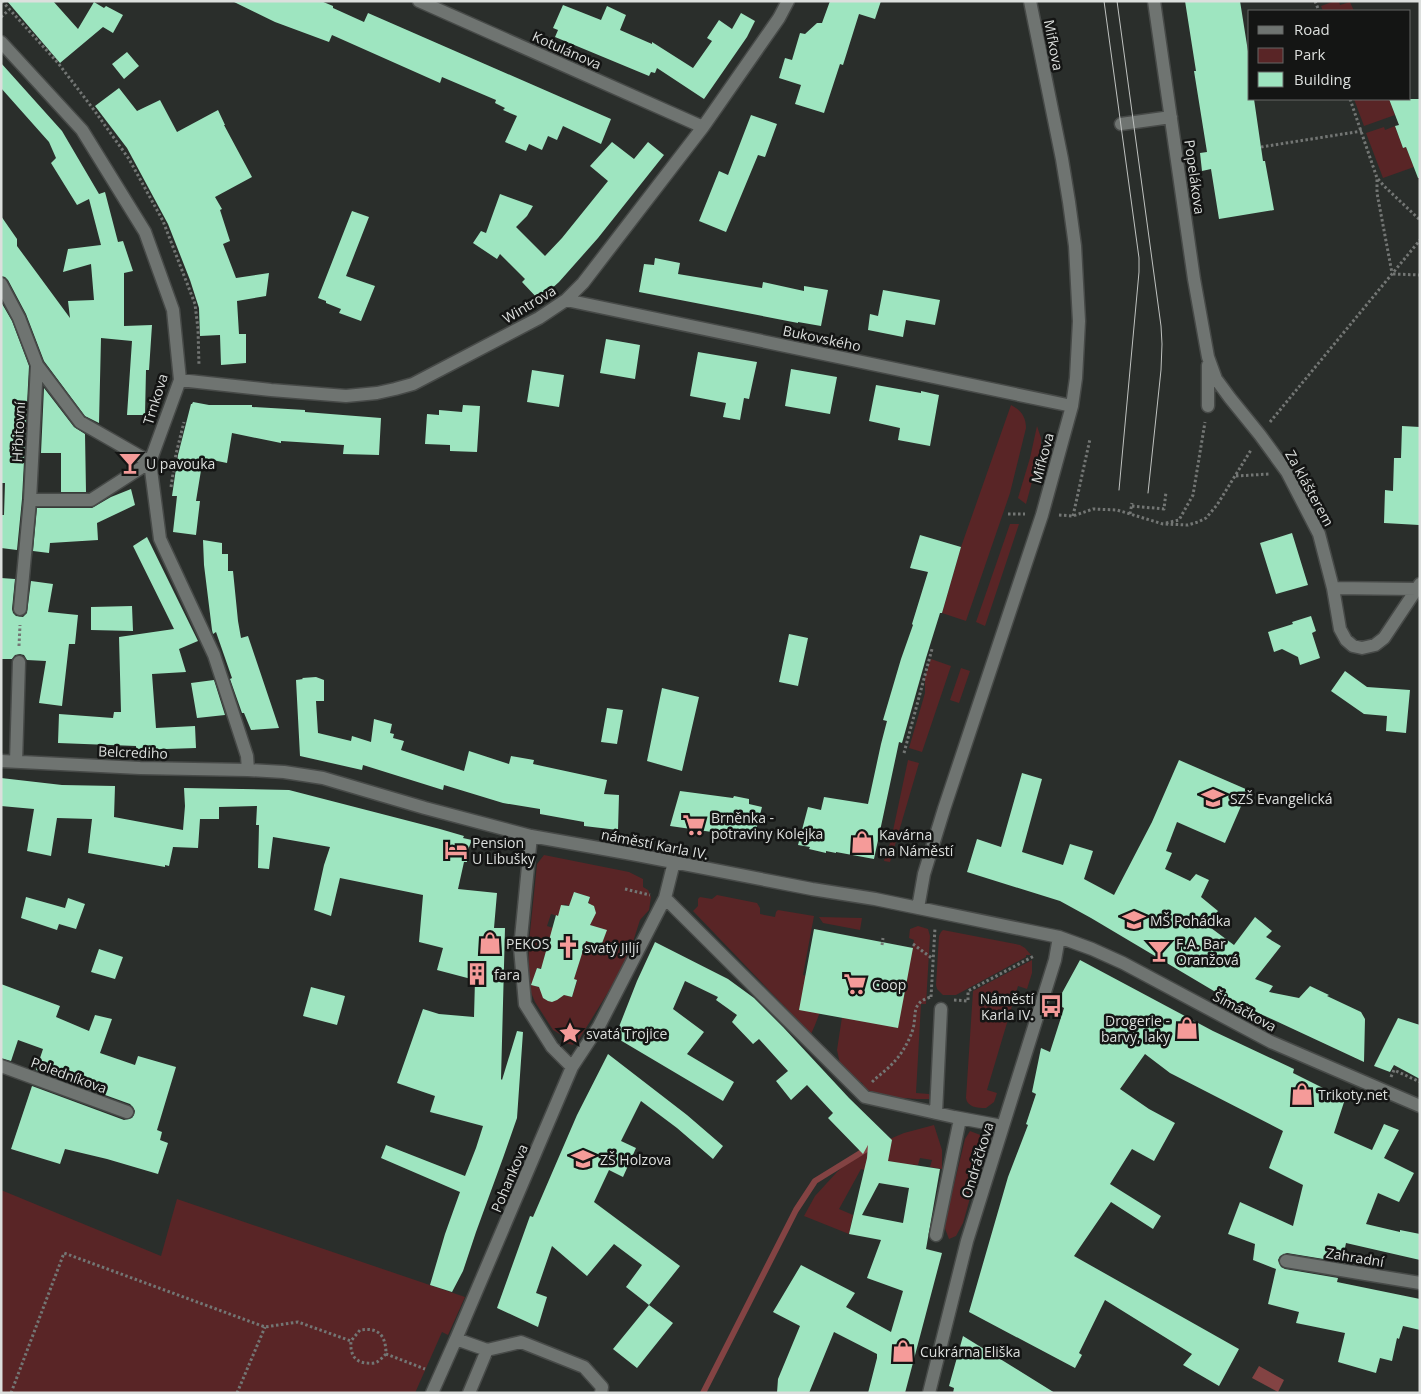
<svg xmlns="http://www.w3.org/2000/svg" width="1421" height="1394" font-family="'Open Sans',sans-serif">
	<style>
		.green { fill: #592526; fill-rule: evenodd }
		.water { fill: #834343 }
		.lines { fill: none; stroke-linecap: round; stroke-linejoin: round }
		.stream { stroke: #834343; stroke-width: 6 }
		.building { fill: #9ee5c0; fill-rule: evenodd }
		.minor-casing { stroke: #474a48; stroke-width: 15 }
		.path { stroke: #737674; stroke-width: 3; stroke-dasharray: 2.5 2.5; stroke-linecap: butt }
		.minor { stroke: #6f7471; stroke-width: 12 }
		.tram { stroke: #bfc2c0; stroke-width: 1 }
		.labels { text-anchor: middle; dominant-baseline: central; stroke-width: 5; stroke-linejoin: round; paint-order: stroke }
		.street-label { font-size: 14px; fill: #dcdfdd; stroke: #141514 }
		.poi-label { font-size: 14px; fill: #dcdfdd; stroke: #141514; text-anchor: start }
	</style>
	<rect width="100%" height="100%" fill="#2a2e2b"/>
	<!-- green -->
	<path class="green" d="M1335,1H1339L1340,5L1350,2L1354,11H1323L1321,6Z
		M1354,99H1389L1395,115L1364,126Z
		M1395,126L1403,148L1406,147L1414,167L1383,178L1366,133L1384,127L1385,130Z
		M1011,405C1021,410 1026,417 1026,428L1010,493L966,621L942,613L961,547Z
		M1037,426L1041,438V449L1026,504L1018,498L1030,458Z
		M1010,524H1019L985,626L976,622Z
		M931,659L951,666L922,752L909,748L925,693V676Z
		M961,668L970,671L959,703L950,700Z
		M908,760L919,763L890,862L884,861L891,840Z
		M544,855L629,872L643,879V887L648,890L651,897L649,910L640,920L631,948L618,976L578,1041L575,1040L573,1045L561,1042L563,1036L553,1030L535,1002L530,990L528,979L529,942L537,864ZM574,892L590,897L588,905L594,906L595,909L588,925L605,934L600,945L583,940L581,957L574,978V979L577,981L572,997L532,985L537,968H544L546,960L544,959V957L556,929L547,926L551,914L561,917V905L564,906L565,904L569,906Z
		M717,895L757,903L760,908V914L775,917L776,912L778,910L814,916L803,975L807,976L820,1012L815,1025L811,1034L693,911L698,906V899L700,897L712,899Z
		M819,917L862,918L860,930L823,923Z
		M918,926L928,929L930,936L926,1004H921L916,1093L929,1094L930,1097L929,1099C910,1099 877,1099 862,1087L863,1084L861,1082L857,1083L840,1064L837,1050L842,1017L897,1027L914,940L909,938L910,929Z
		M943,930L1020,945L1025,948L1031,955H1026V957L956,995H943L937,989L936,985L939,936L941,932Z
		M1032,960V973L1027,989L1018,986L987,1090L997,1093L994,1102L986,1108C977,1108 967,1107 966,1098L973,991Z
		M934,1125L942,1150V1169L930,1167L932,1160L920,1158L918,1165L883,1163L877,1174L861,1169L839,1209L853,1215L849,1234L804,1216L815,1196L837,1172L861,1151L904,1133Z
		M970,1131L983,1136L985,1145L963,1223L956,1236L949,1239L944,1226L965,1139Z
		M1,1190L161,1256L177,1199L465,1297L448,1335L442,1332L415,1393H1Z"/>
	<!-- water -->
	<path class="water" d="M1259,1366L1284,1380L1278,1392L1252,1378Z"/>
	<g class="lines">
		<!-- stream -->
		<path class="stream" d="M703,1393L796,1210L815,1181L875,1144"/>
	</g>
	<!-- building -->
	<path class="building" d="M7,1H53L78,29L94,2L104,8L106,6L123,15L113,33L103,27L60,63Z
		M232,1H321L333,6V8L364,22L368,13L611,119L601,144L563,126L557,140L548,136L542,150L529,144L526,151L505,142L517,116L503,110L505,108L495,103L496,100L442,77L440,83L332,35L329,42L275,22Z
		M830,1H881L875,19L859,14L843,65L840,64L824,113L795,104L801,85L779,78L785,58L792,60L800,33L805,34L817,23H822Z
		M1185,1H1240L1250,64V99H1254L1263,161H1265L1274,210L1219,219L1211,169L1202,171L1200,153L1207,152L1194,71H1196Z
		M563,5L601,20L607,6L626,15L620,30L652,44V42L693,68L712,41L707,38L719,20L732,29L741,13L755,21L747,37L704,99L657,68L655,73L651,72L649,76L555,37L558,30L553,28Z
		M127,52L139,66L124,79L112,64Z
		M1,63L62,131L99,194L105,192L118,242L123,241L133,271L124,273V326L152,325L149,370H146L145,415H127L132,341L101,338L99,423L85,416L44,361L26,314L8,280L5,277L1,276V216L17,239V246L70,318L68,301L94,300L91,264L63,272L68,249L101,245L89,199L77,205L51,163L56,158L49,142L1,88Z
		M119,88L137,111L160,100L177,132L218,110L225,125H224L252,177L215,197L222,209L220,210L230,241L223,244L236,278L269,273L266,296L237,301L239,334H246V363L221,365L220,335L200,336L199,308L190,280L168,224L127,148L95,106Z
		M1389,99H1420V178H1418L1406,147L1403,148L1395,126L1399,125Z
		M751,115L777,124L765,157L758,155L726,232L699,221L719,171L728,175Z
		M612,142L634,159L648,142L664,155L598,238L559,282L539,300L522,282L525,279L500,254L497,259L473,243L481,231L486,233L500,194L533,206L527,216L516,227L545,256L562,238L608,181L590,166Z
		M352,211L369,217L346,276L375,286L361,321L339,313L341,309L326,303V301L318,298Z
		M655,258L680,263L678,274L762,288L763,282L804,291V286L828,290L821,326L798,322V323L639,292L644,264L654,265Z
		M883,290L940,300L935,325L906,320L903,337L868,330L870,314L878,316Z
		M1,302L12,321L29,366L22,499L17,550L1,548V515H4L5,483H1Z
		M606,339L640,345L635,379L600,373Z
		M698,352L757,362L749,399L744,398L740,420L723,417L726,403L690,396Z
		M791,369L837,377L830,414L785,406Z
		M532,370L564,375L559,407L527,402Z
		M876,385L921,393V391L939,395L930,446L898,440L900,428L869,421Z
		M44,388L74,427L85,434L86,492H61V453H41Z
		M193,402L209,405H252V407L305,410V412L381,418L379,455L343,454L344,445L281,441V443L232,433L227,463L203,458L196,501H200L196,535L173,532L177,496H172L178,455L191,404H192Z
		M463,405L480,406L477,452L450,451V445L425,444L427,414L439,415V410L462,412Z
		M1402,426L1420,427L1419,525L1384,523L1385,490L1393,491L1394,458H1401Z
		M131,489L135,505L97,523L98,540L50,543L49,553L33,551L37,508H92L111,497Z
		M1292,533L1308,585L1276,594L1260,543Z
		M920,535L961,547L942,613H940L926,658L902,743L899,742L874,859L836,852V853L826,851V853L809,849L810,847L798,845L808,807L821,810L824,797L868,804L881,744L887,721L883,720L901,659L913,625L912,624L928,572L910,568Z
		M147,537L198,641L179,649L186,672L152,674L156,728L195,726L196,748L136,750V746L58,743L59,714L113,718L114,712H121L119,637L174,629L133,546Z
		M203,540L222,543V554H228V571H233L238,621L241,638L248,636L279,728L251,730L244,713H242L230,679L232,678L216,632L213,634L212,630L204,565Z
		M1,578L15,579L12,609L13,613L16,616L23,617L27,613L31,581L53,584L48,612L78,615L75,644H69L62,706L39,703L46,661L27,660L24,655L20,654L15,655L12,659H1Z
		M132,606L133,631L91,630V607Z
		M1311,616L1316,631L1312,633L1320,658L1300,665L1298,657L1282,649L1274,652L1268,632L1293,624L1292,622Z
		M789,634L808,638L798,686L779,682Z
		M1345,671L1367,687L1410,690L1406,733L1386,731L1387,716L1364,714L1331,691Z
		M316,677L324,680V701H316L318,733L351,741L352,736L371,742L374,719L392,724L390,733L394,734L393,738L404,741L401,750L464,771L469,751L509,764L511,756L534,760L533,764L607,780L604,794L619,795L618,830L584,826V822L540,814V809L503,803L444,785L443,790L363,765L362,770L300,756L296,680L303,679L302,678Z
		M214,680L225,715L197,718L191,683Z
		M662,688L699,697L682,771L647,761Z
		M607,708L623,710L617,744L601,742Z
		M1179,760L1248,790L1225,843L1177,822L1166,851L1172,853L1165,869L1190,881L1196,874L1209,880L1201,897L1218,911L1207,925L1234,945L1255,917L1272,931L1266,937L1281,946L1255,979L1273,986L1269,992L1299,998L1310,986L1329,995L1327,996L1361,1012L1365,1019L1364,1062L1224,997L1091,918L1060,901L967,872L977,839L1001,847L1022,773L1042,779L1022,852L1063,865L1070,844L1093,851L1084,879L1114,895L1152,822Z
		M1,778L62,785L115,786L114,817L183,830L185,806L184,788L289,790L440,829L464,836L463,838L472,840L467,852V862H464L458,889L497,893L494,928H505L501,1079L502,1080L517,1031L523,1032L517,1118L503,1158L476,1232L463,1271L452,1292L430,1285L445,1234L460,1192L381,1158L386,1145L465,1176L476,1148L483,1126L430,1112L435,1096L397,1083L423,1009L439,1014L474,1017L475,980L437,970L443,948L419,942L423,895L340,878L331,916L314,910L324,865L330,847L273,837L269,869L258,868L259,825H256L257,806L219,807V819H200L198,848L173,847L169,866L165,865V867L88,853L92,819L57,818L51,856L27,851L34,809L1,806Z
		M680,791L733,798L734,796L749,799V804L762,807L754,838L670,826Z
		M574,892L590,897L588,903L594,906L596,913L590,925L607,930L601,946L586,941L574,979L577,980L572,997L564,995L557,1000L552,1002L548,1001L543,998L539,987L531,985L537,968L541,969L556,915L558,916L561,905L569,906Z
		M26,897L65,908L68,898L85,904L76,929L59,924L57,930L21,918Z
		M814,929L913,948L898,1028L799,1010Z
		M655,942L728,979L754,998L783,1027L849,1098L892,1140L888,1161L940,1169L926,1249L942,1253L905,1393H868L877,1358V1354L834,1332L809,1393H777L778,1379L800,1326L773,1312L801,1265L855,1293L846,1307L891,1332L903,1291L867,1278L881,1240L849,1234L867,1158L868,1145L863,1154L828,1118L833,1113L807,1085L791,1100L776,1081L788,1071L759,1039L753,1044L732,1022L737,1015L716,1000L718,997L685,981L673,1009L704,1032L687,1054L734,1082L723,1101L615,1037L637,981ZM879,1183L909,1188L903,1223L862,1215Z
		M99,949L123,957L115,979L91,972Z
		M1080,960L1213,1031L1294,1069L1293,1073L1345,1099L1334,1133L1372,1150L1384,1124L1399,1130L1384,1158L1414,1173L1399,1202L1378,1193L1366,1224L1400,1232V1230L1420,1234V1260L1346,1243L1342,1262L1287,1253L1280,1256L1278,1260L1281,1267L1285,1269L1338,1278L1337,1282L1420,1299V1330L1403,1326L1399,1339L1397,1338L1392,1361L1380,1358L1376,1373L1338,1362L1345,1333L1296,1323L1299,1312L1268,1304L1276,1269L1253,1260L1255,1244L1228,1234L1240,1202L1293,1226L1303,1185L1269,1168L1283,1131L1170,1073L1145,1054L1120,1089L1149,1109L1175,1123L1154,1161L1132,1149L1110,1184L1161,1216L1153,1229L1111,1202L1074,1256L1239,1349L1219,1386L1183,1365L1192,1354L1105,1300L1079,1353L1082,1355L1075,1368L969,1312L1008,1177L1028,1125L1026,1124L1036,1094L1032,1092L1041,1048L1050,1052L1064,1008L1056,1004Z
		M1,984L60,1006L56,1017L89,1031L95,1015L112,1019L100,1053L135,1065L138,1056L176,1067L157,1130L162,1132L160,1140L168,1143L158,1174L107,1159L65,1149L60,1164L11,1149L32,1086L124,1120L132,1118L134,1115L135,1111L133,1107L130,1104L36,1070L43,1049L18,1040L11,1061L1,1058Z
		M311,987L345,996L337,1025L303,1016Z
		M1398,1018L1420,1025V1079L1394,1065L1390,1072L1374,1066Z
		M608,1054L687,1115L723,1146L713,1159L677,1128L641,1101L621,1141L636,1148L623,1177L609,1170L594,1202L680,1266L649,1305L626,1287L642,1265L614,1244L587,1276L552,1246L536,1293L547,1297L538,1327L497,1308L530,1216L533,1217L577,1115Z
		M649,1305L673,1323L637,1368L613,1349Z
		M963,1336L1055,1393H953L954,1388L949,1386Z"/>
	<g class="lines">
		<defs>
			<path id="minor" d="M419,1L703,127
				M1154,1L1194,279L1208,357L1216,379L1230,398L1260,435L1287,472L1319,534L1333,588L1340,629L1346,640L1353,646L1362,648L1375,645L1384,638L1420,584
				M1,42L82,130L145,232L173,310L180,380L150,462L160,539L214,655L247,756L248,770
				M1121,124L1171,117
				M1,284L19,318L37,365L30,500L20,609
				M566,300L1072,406
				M1208,365V406
				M180,380L271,390L346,396L377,393L395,389L413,384L539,318L566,300L583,283L703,127L779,18L788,1
				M30,500H91L150,462L80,422L37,365
				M1333,588L1417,589
				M1,761L140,768L248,770L284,772L323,778L425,808L531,836L632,854L812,889L875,899L1059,937L1092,949L1123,963L1271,1042L1420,1106
				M16,762L19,662
				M531,836L520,948L525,1004L552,1047L572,1067
				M665,898L865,1097L954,1117L1002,1126
				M918,908L924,874L944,809L1042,515L1072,406L1076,378L1079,321L1075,246L1069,202L1062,159L1030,1
				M1,1066L127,1112
				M936,1113L941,1009
				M936,1235L960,1119
				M1286,1261L1420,1283
				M456,1339L572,1067L599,1026L665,898L674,862
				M432,1393L456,1339L487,1350L521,1342L584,1367L602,1387L601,1393
				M469,1393L487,1350
				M929,1393L967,1241L1055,960L1059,937"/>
		</defs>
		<!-- minor casing -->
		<use href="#minor" class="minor-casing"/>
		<!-- path -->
		<path class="path" d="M2,1L58,63L94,110L129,159L163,221L195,304L198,329L199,366
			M1315,1L1319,11
			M1,17L9,10
			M1350,99L1377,178V193L1392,273
			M1261,147L1362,131
			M1378,179L1384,186L1420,220
			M1393,274L1420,275
			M1270,422L1420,240
			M1236,476L1269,474
			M171,487L176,454L184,422
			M1132,506L1164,509L1166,492
			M1008,514H1025
			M1130,514L1132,503
			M1059,515L1073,516L1093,509L1117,510L1163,524L1188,525L1198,522L1206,518L1217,505L1251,450
			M1073,516L1090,439
			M1166,523L1179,520L1193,495L1205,422
			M19,646L20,625
			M904,753L932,649
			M625,889L650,895
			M913,944L933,959
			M882,945L883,938
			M931,997L935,928
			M954,1000L968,1001V991L1034,956
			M1391,1077L1394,1070L1420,1082
			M872,1082C879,1075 887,1070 893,1063C901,1055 908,1043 912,1032C918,1016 909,1003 931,997
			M386,1354C383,1357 380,1360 377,1362C373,1364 369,1363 365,1363C353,1361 350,1352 351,1341L360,1330C379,1327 386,1336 386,1354L425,1369
			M11,1393L64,1253L265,1327L298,1322L351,1341
			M237,1393L265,1327"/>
		<!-- minor -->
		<use href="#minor" class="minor"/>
		<!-- tram -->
		<path class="tram" d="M1104,1L1139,258V272L1119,490
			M1117,1L1161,326L1162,344L1161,370L1148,493"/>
	</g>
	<!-- icons -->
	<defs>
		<symbol id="bar-bare" viewBox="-9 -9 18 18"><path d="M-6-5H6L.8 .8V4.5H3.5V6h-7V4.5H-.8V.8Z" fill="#f59b99" stroke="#141514" stroke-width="2.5" paint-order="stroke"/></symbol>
		<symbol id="school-bare" viewBox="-9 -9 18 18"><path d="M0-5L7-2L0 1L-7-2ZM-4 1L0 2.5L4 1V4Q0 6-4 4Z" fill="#f59b99" stroke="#141514" stroke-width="2.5" paint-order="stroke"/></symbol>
		<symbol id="supermarket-bare" viewBox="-9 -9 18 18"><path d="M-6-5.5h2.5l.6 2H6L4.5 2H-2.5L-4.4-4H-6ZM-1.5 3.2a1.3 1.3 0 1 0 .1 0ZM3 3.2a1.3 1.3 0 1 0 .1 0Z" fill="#f59b99" stroke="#141514" stroke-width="2.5" paint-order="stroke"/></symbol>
		<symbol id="shop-bare" viewBox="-9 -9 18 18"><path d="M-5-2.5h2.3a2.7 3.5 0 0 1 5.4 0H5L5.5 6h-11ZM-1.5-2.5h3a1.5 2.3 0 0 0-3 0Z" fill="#f59b99" stroke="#141514" stroke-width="2.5" paint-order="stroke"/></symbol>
		<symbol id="hotel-bare" viewBox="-9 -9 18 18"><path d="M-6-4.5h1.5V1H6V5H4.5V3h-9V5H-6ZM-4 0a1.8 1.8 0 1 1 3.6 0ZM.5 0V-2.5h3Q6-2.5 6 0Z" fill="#f59b99" stroke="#141514" stroke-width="2.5" paint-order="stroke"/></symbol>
		<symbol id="church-bare" viewBox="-9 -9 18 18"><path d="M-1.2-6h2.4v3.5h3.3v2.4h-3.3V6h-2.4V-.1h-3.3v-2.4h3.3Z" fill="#f59b99" stroke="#141514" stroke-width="2.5" paint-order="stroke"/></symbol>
		<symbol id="building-bare" viewBox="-9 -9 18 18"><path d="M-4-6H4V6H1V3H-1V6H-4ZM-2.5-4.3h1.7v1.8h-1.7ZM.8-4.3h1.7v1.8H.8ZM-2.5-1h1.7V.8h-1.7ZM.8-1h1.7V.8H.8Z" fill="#f59b99" stroke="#141514" stroke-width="2.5" paint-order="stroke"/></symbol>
		<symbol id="bus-bare" viewBox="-9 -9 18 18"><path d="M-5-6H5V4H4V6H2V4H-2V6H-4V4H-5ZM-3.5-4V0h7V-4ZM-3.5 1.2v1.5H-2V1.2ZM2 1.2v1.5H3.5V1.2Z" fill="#f59b99" stroke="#141514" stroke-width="2.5" paint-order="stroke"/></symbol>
		<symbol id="sight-bare" viewBox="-9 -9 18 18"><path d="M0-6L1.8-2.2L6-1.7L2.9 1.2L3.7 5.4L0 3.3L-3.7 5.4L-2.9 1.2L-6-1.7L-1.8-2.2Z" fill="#f59b99" stroke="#141514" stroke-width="2.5" paint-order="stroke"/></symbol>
	</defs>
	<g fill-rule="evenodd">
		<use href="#bar-bare" x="114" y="447" width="32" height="32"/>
		<use href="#school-bare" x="1197" y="782" width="32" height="32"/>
		<use href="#supermarket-bare" x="678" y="809" width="32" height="32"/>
		<use href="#shop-bare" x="846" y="826" width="32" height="32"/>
		<use href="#hotel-bare" x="440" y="834" width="32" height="32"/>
		<use href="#school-bare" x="1118" y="904" width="32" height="32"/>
		<use href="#shop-bare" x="474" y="927" width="32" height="32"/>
		<use href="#church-bare" x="552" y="931" width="32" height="32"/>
		<use href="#bar-bare" x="1143" y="935" width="32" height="32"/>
		<use href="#building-bare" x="461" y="958" width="32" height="32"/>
		<use href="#supermarket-bare" x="839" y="968" width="32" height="32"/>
		<use href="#bus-bare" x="1035" y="990" width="32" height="32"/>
		<use href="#shop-bare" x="1171" y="1012" width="32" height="32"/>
		<use href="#sight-bare" x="554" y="1017" width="32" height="32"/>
		<use href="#shop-bare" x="1286" y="1078" width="32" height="32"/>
		<use href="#school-bare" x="567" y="1143" width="32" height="32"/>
		<use href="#shop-bare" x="887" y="1335" width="32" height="32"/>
	</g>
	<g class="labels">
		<!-- street labels -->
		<g class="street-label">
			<text transform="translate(1054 45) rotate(79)">Mifkova</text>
			<text transform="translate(567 50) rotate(24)">Kotulánova</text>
			<text transform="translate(1195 177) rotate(82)">Popelákova</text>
			<text transform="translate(529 304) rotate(-31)">Wintrova</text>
			<text transform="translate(822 338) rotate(12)">Bukovského</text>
			<text transform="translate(155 399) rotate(-73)">Trnkova</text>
			<text transform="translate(18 432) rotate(-87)">Hřbitovní</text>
			<text transform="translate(1042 458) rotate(-75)">Mifkova</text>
			<text transform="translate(1310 488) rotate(61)">Za klášterem</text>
			<text transform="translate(133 752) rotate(2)">Belcrediho</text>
			<text transform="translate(655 844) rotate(11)">náměstí Karla IV.</text>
			<text transform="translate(1245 1011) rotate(28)">Šimáčkova</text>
			<text transform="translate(69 1075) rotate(20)">Poledníkova</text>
			<text transform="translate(977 1160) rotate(-73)">Ondráčkova</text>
			<text transform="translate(509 1178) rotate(-67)">Pohankova</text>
			<text transform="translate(1355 1257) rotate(9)">Zahradní</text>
		</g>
		<!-- poi labels -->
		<g class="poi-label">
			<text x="146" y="463">U pavouka</text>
			<text x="1230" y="798">SZŠ Evangelická</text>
			<text x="711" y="817">Brněnka -<tspan x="711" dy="16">potraviny Kolejka</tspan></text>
			<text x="879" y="834">Kavárna<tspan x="879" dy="16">na Náměstí</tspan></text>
			<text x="472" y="842">Pension<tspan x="472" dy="16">U Libušky</tspan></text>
			<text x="1150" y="920">MŠ Pohádka</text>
			<text x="506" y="943">PEKOS</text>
			<text x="1176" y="943">F.A. Bar<tspan x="1176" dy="16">Oranžová</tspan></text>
			<text x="584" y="947">svatý Jiljí</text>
			<text x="494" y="974">fara</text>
			<text x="872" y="984">Coop</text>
			<text x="1034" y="998" text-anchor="end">Náměstí<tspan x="1034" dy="16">Karla IV.</tspan></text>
			<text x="1170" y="1020" text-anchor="end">Drogerie -<tspan x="1170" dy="16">barvy, laky</tspan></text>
			<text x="586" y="1033">svatá Trojice</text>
			<text x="1318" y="1094">Trikoty.net</text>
			<text x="600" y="1159">ZŠ Holzova</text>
			<text x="920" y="1351">Cukrárna Eliška</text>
		</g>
	</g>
	<!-- border -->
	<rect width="1421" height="1394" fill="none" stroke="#dcdfdd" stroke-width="5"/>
	<!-- legend -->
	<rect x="1248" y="10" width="162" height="90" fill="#141514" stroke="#646664"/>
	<rect x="1258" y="26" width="25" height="8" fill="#6f7471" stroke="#646664"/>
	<text x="1294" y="35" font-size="15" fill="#dcdfdd">Road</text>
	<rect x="1258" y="48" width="25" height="15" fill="#592526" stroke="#646664"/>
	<text x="1294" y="60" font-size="15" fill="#dcdfdd">Park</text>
	<rect x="1258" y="72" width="25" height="15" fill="#9ee5c0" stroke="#646664"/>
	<text x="1294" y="85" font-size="15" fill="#dcdfdd">Building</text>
</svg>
